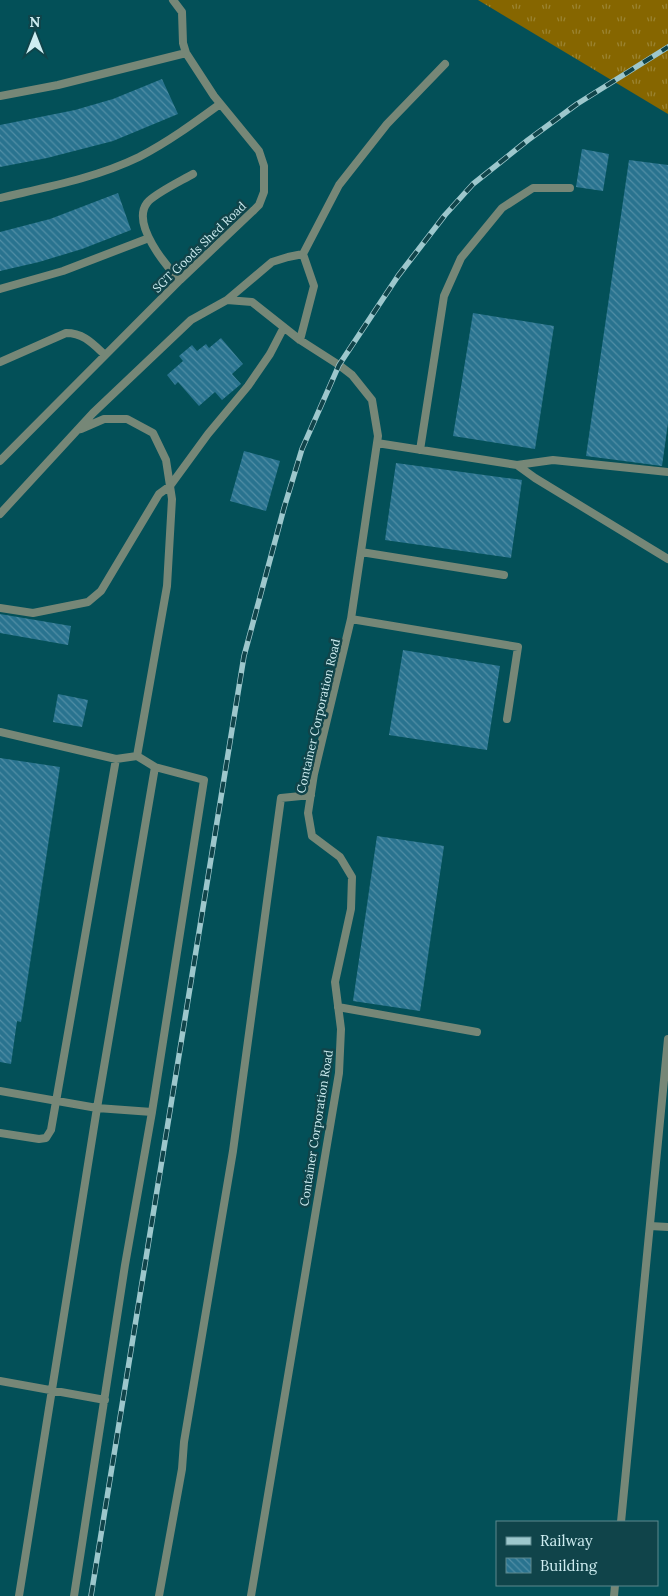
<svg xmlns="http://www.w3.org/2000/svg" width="668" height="1596" font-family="Lora,serif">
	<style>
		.grass { fill: url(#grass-tufts) }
		.building { fill: url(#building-back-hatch) }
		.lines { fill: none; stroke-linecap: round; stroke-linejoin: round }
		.lane { stroke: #768777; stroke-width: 8 }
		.rail-casing { stroke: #9dc7cc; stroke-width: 5.5 }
		.rail { stroke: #10444a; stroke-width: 4; stroke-dasharray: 11; stroke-linecap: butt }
		.labels { text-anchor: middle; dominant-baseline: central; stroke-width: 5; stroke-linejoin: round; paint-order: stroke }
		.street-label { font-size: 12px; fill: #ceedf1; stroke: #10444a }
	</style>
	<defs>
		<pattern id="grass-tufts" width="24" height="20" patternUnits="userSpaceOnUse" patternTransform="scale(1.25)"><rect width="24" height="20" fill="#866600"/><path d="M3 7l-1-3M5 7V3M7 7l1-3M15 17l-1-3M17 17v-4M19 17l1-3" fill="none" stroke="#9b8432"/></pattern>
		<pattern id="building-back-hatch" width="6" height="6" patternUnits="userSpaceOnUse" patternTransform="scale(1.25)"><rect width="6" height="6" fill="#29738f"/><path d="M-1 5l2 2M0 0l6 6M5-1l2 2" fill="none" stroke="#518ea5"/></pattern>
	</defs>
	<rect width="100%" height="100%" fill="#035058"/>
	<!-- grass -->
	<path class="grass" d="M478,0H668V114Z"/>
	<!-- building -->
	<path class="building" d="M162,79L178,114L113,141L47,158L0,167V125L75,110L113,99Z
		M582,149L609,154L603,191L576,187Z
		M629,160L668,165V423L662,466L586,456Z
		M118,193L131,230L82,249L39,262L0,271V232L50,219Z
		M473,313L554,326L535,449L453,436Z
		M221,338L243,364L232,374L241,384L222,400L215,392L199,406L178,382L175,385L167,375L183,361L179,356L192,345L197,351L206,344L209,348Z
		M244,451L280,461L266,511L230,501Z
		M396,463L522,480L511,558L385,540Z
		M0,614L71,626L68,645L0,633Z
		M403,650L500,666L487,750L389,735Z
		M58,694L88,700L82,727L53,722Z
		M0,758L60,767L21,1022L17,1021L11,1064L0,1062Z
		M377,836L444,846L420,1011L353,1001Z"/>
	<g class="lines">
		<!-- lane -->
		<path class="lane" d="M173,0L182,12L183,43L186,53
			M0,96L58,85L186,53L214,96L259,151L264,166V192L259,205L254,210L180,280L0,461
			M0,198C47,187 96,178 139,157C168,142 194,123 220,104
			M303,254L339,185L387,124L445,64
			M180,280C166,266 131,224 147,203C154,194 181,181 193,174
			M0,289L63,271L149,238
			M227,300L272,262L288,257L303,254L314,286L300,340
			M0,362L66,333C84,333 93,344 105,355
			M377,443L517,465L535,478L668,559
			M420,450L444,296L461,258L502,208L533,188H570
			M517,465L553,460L668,472
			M0,514L93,413L191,320L227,300L252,302L300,340L339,365L352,375L372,400L378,436L351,619L314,774L308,813L312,836L340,857L352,877L351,909L335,982L341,1029L339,1073L251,1596
			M361,552L504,575
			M0,608L33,613L88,602L101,591L159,494L170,486L208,434L248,386L270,354L284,327
			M351,619L518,647L507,719
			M0,732L116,759L137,756L167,586L172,499L166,460L153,433L127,419H104L81,429
			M137,756L155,767L97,1108L152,1112L204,780L155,767
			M338,1007L477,1032
			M0,1091L97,1108L19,1596
			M0,1133L39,1139L46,1138L51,1130L116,759
			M650,1226L668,1227
			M0,1381L105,1400
			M621,1522L668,1039
			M74,1596L125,1265L152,1112
			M159,1596L182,1469L184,1442L233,1151L281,798L311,795
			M614,1596L615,1585"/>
		<defs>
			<path id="rail" d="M91,1596L244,656L284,508L302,449L339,365L398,276L445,215L473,184L528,140L577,104L668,47"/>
		</defs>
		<!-- rail casing -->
		<use href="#rail" class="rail-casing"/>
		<!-- rail -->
		<use href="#rail" class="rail"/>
	</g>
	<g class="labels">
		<!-- street labels -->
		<g class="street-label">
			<text transform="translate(199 247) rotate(-44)">SGT Goods Shed Road</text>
			<text transform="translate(318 716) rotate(-77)">Container Corporation Road</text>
			<text transform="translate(316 1128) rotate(-81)">Container Corporation Road</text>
		</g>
	</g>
	<!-- legend -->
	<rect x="496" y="1521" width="162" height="65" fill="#10444a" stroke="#5c888d"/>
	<rect x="506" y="1537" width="25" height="8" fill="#9dc7cc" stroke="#5c888d"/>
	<text x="540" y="1546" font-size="15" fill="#ceedf1">Railway</text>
	<rect x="506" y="1558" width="25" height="15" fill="url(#building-back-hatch)" stroke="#5c888d"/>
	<text x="540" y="1571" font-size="15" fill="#ceedf1">Building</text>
	<!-- north arrow -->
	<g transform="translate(35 35)" stroke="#10444a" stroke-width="4" paint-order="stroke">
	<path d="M0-4L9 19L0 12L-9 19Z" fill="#ceedf1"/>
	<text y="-8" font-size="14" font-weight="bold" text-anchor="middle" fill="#ceedf1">N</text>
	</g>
</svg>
